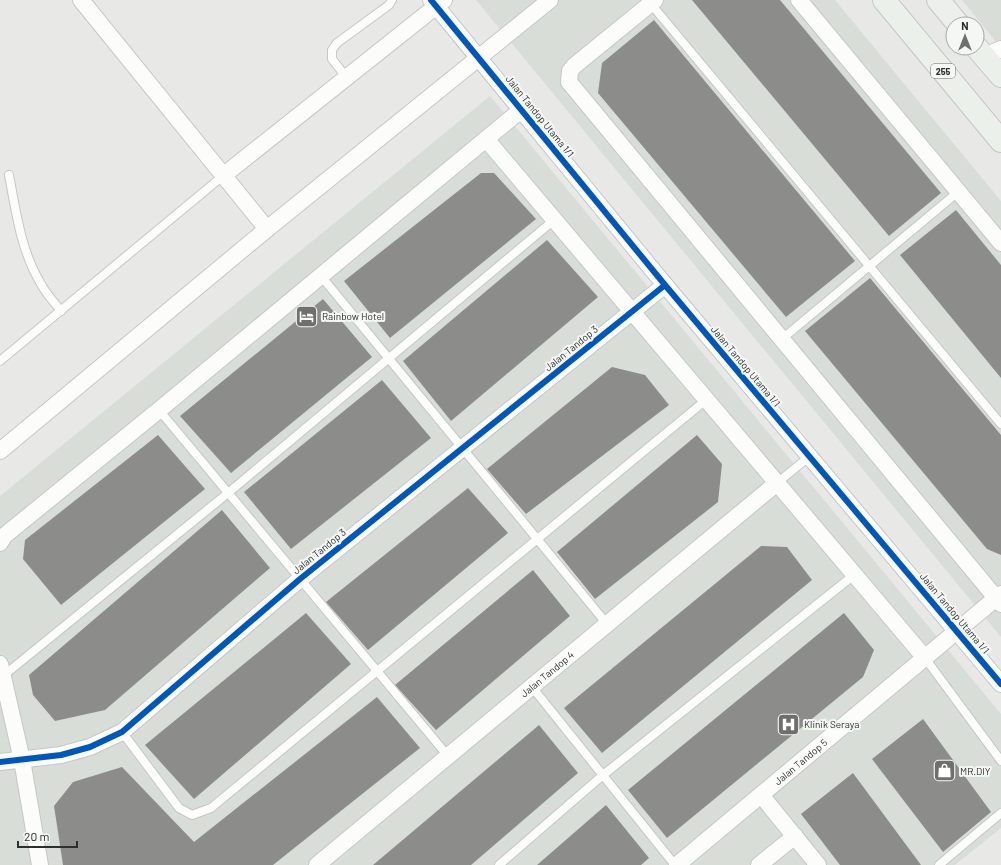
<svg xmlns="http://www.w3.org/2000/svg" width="1001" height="865" font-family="Barlow,sans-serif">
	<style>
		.built { fill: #d9ddd7 }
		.building { fill: #8c8d8b }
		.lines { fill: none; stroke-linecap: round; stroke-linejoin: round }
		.service-casing { stroke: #c6c7c5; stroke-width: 10 }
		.minor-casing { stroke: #c6c7c5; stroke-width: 18 }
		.primary-casing { stroke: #c5c5c4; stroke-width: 24 }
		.service { stroke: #fcfcfb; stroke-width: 8 }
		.minor { stroke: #fcfcfb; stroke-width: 16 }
		.primary { stroke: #ecf0ea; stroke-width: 22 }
		.cycleway-casing { stroke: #f5f7f4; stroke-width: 8 }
		.cycleway { stroke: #0057b8; stroke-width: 6 }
		.labels { text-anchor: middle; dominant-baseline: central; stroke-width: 4; stroke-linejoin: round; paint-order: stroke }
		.shield { fill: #f5f7f4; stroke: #6a6a69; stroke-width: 1 }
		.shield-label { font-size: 9px; font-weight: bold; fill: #2e2e2d }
		.street-label { font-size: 10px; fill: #2e2e2d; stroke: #f5f7f4 }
		.poi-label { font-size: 10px; fill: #2e2e2d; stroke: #f5f7f4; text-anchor: start }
	</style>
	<rect width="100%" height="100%" fill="#e8e9e7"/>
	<!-- built -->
	<path class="built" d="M476,0H835L1001,201V637Z
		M962,0H1001V48Z
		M490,96L1001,714V828L955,865H0V496Z"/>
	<!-- building -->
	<path class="building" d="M692,0H780L941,193L889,236Z
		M654,20L855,261L786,317L598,93L602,63Z
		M481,173H494L536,219L390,338L344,281Z
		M956,210L1001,265V378L900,255Z
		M547,240L598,297L451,421L403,361Z
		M870,278L1001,435V555L987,549L805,331Z
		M323,299L372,357L231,473L180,416Z
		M612,367L645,375L669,405L526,514L487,469Z
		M382,380L431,438L291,549L244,492Z
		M158,435L205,489L61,605L23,559L25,540Z
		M697,435L722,464L718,502L595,599L557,552Z
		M468,488L508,533L368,650L326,602Z
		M222,510L270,568L105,710L55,721L33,695L29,675Z
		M761,546L787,547L812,580L602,753L564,708Z
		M533,570L570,616L436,730L395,685Z
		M306,613L351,664L194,799L145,745Z
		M844,613L874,650L863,677L667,838L628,790Z
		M377,697L420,748L273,865H63L54,806L73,782L122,767L194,842Z
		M923,719L991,812L943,852L872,759Z
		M539,725L578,773L471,865H373Z
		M853,773L921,865H840L801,814Z
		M606,805L649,858L641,865H537Z"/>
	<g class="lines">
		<defs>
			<path id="service" d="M651,4L1001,424
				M347,78L332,59V50L337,43L389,5L392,0
				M9,175C16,212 21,251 41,284C46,294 54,302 61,311
				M321,276L607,624
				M782,339L958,192
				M0,361L224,175
				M159,410L448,756
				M777,483L810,456
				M925,658L1001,761
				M3,676L228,493L554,220
				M532,687L675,865
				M122,732L179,808L192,815L211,808L706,400
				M499,865L603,775L854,575
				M939,865L1001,813"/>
			<g id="minor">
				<path d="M81,0L267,229"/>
				<path d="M431,0L665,285L1001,684"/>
				<path d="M655,0L574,66L570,71L569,82L1001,604"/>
				<path d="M799,0L1001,243"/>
				<path d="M984,56L1001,49"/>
				<path d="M486,139L925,658"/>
				<path d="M224,175L444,0"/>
				<path d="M0,451L267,229L550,0"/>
				<path d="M0,543L4,536L159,410L521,110"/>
				<path d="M0,664L22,760L40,865"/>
				<path d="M0,762L61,755L90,747L122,732L300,579L665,285"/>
				<path d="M761,795L818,865"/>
				<path id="s1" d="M317,865L777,483"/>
				<path id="s2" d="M677,865L1001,594"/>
				<path d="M759,865L795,836"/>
			</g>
			<path id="primary" d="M884,0L1001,141
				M938,0L958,24
				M977,48L1001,76"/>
		</defs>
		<!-- service casing -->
		<use href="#service" class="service-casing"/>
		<!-- minor casing -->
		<use href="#minor" class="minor-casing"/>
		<!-- primary casing -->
		<use href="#primary" class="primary-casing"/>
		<!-- service -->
		<use href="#service" class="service"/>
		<!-- minor -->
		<use href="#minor" class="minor"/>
		<!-- primary -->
		<use href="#primary" class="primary"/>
		<defs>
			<path id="cycleway" d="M431,0L665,285L1001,684
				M0,762L61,755L90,747L122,732L300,579L665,285"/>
		</defs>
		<!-- cycleway casing -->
		<use href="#cycleway" class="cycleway-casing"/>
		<!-- cycleway -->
		<use href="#cycleway" class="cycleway"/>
	</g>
	<!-- icons -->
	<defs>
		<symbol id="hotel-square" viewBox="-11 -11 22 22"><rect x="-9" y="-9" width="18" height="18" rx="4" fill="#6f6f6e" stroke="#f5f7f4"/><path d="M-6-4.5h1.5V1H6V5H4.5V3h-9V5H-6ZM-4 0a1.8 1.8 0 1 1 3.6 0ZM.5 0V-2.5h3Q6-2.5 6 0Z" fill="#fff"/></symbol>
		<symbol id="hospital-square" viewBox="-11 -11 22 22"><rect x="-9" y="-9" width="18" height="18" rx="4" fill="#6f6f6e" stroke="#f5f7f4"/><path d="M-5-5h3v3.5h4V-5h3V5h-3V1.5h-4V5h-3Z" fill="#fff"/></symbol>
		<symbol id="shop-square" viewBox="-11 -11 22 22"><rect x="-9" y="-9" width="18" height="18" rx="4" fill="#6f6f6e" stroke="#f5f7f4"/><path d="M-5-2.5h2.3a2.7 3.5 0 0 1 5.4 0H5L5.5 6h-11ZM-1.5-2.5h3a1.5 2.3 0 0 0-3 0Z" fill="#fff"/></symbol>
	</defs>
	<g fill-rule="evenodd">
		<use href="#hotel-square" x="294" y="304" width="25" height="25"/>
		<use href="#hospital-square" x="776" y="712" width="25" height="25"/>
		<use href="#shop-square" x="932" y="758" width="25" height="25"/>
	</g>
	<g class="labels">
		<!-- shield labels -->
		<rect class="shield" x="931" y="64" width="24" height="14" rx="3"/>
		<g class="shield-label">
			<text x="943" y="71">255</text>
		</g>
		<!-- street labels -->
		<g class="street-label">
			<text transform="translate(540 116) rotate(51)">Jalan Tandop Utama 1/1</text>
			<text transform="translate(571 348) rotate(-39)">Jalan Tandop 3</text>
			<text transform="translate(746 366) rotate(50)">Jalan Tandop Utama 1/1</text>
			<text transform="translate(319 551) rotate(-39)">Jalan Tandop 3</text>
			<text transform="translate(955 613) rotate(50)">Jalan Tandop Utama 1/1</text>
			<text stroke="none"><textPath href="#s1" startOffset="299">Jalan Tandop 4</textPath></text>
			<text stroke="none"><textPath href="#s2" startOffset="161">Jalan Tandop 5</textPath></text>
		</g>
		<!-- poi labels -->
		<g class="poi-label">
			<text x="322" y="316">Rainbow Hotel</text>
			<text x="804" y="724">Klinik Seraya</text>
			<text x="960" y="771">MR.DIY</text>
		</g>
	</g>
	<!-- north arrow -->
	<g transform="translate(965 36)"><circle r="19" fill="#f5f7f4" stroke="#a5a7a4"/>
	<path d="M0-3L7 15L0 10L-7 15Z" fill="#6f6f6e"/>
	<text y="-6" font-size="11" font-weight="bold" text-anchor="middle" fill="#2e2e2d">N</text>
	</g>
	<!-- scale -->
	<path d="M18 841v6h59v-6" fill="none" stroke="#2e2e2d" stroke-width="2"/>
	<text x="24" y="841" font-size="12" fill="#2e2e2d" stroke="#f5f7f4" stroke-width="3" paint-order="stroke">20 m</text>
</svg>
